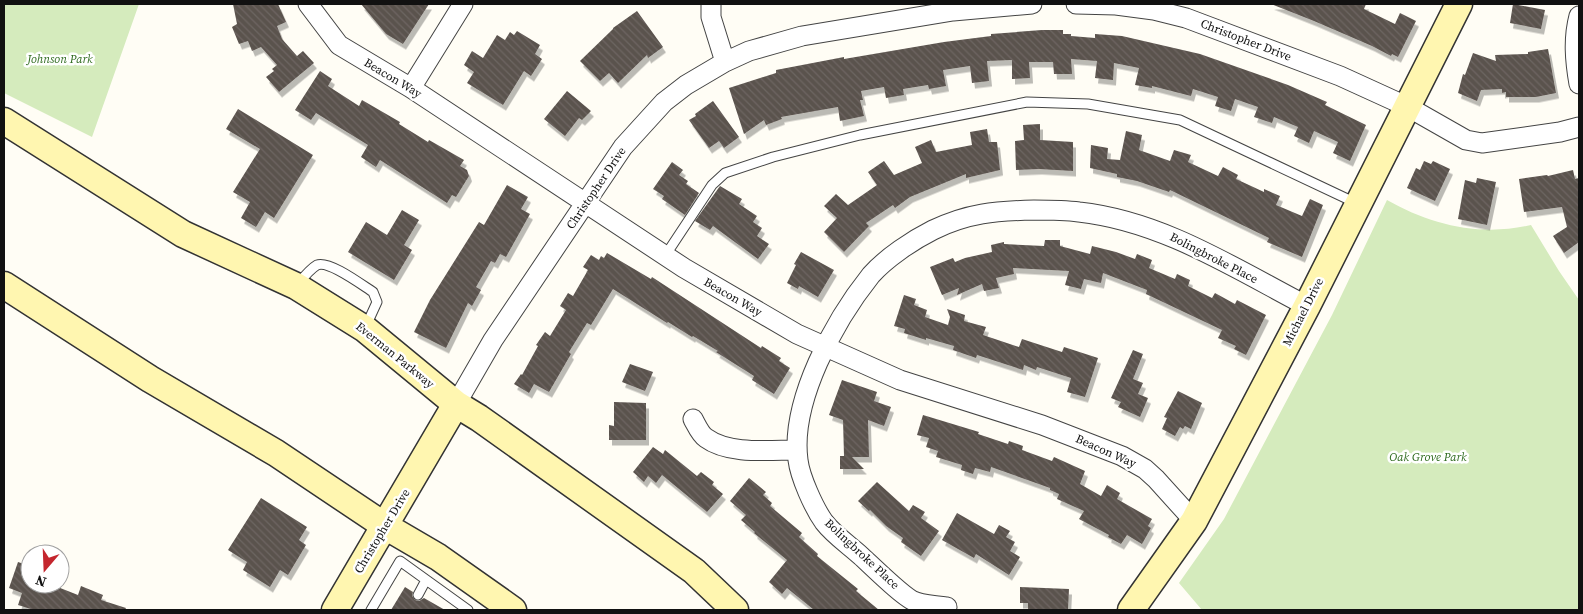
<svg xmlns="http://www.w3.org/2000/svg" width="1583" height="614" font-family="'Source Serif 4',serif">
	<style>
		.park { fill: #d5ebbd }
		.building { fill: url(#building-back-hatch); filter: url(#shadow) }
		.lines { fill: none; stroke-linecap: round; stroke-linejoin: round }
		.lane-casing { stroke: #444; stroke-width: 11 }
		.street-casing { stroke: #444; stroke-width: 21 }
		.secondary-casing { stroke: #333; stroke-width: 29 }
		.lane { stroke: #fff; stroke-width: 9 }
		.street { stroke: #fff; stroke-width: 19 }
		.secondary { stroke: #fff6b0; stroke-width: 26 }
		.labels { text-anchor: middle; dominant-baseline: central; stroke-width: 5; stroke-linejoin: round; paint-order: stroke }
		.street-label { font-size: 12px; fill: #111; stroke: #fff }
		.park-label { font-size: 12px; font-style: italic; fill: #2f6b1f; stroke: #fff }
	</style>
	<defs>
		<pattern id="building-back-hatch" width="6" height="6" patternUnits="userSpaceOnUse" patternTransform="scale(1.25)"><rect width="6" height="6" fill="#5a524d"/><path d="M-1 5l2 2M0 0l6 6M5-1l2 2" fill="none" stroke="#6d6662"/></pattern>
		<filter id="shadow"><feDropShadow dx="3" dy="5.5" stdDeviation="0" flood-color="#0004"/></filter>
	</defs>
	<rect width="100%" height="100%" fill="#fffdf5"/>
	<!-- park -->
	<path class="park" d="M4,4H139L92,137L4,93Z
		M1387,200C1431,225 1481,237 1531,225L1559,271L1579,300V610H1202L1179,583L1224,519L1332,315Z"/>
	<!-- building -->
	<path class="building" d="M233,4H278L286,22L277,26L282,39L297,56L303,51L314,63L279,92L266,77L274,71L272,69L277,65L261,47L252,51L248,41L239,44L232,27L237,24Z
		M361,4H429L403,44L386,34Z
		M1271,4H1366L1364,9L1395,24L1400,13L1416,21L1398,57L1392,54L1391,56L1372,46L1314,21Z
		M1513,4L1545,10L1541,29L1510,23Z
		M637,11L663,47L648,58L647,55L618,83L609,73L600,81L580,61L613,29V28Z
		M1042,30H1063V34H1071V36L1095,38V34L1122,36L1200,54L1288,85L1327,102L1325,105L1366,125L1350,161L1333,153L1338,142L1314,131L1309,143L1294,136L1298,127L1274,117L1272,123L1254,117L1258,107L1235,99L1231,111L1215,106L1218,97L1193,89L1191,96L1152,86V88L1135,85L1139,68L1114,63L1113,80L1095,78L1097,61L1071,59L1072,74H1054L1053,62H1029L1030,78L1012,79V60L987,61L989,81L972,83L970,66L943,70L946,86L929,89L928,85L903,89L904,95L886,98L884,87L861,91L863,100H860L864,116L840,121L838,107L781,117L782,119L766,125L764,120L744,134L729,88L776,73V70L844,57V59L944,42L991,36V34Z
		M517,31L540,45L535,54L542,59L531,76L524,71L503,105L467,83L474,72L464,65L472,51L483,58L497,35L505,40L510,32L514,35Z
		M1548,49L1556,93L1536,97H1506V92L1502,93V89L1481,90L1477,101L1458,93L1463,74L1465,75L1473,53L1496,61L1495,55L1528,54V52Z
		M320,71L332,79L328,86L359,106L362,100L400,122L399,124L428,142L429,140L464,160L460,166L467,170L469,176L456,197L452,195L447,203L380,160L376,167L361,157L368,145L316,113L311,120L295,110Z
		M567,91L591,111L582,120L579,118L565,136L544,119Z
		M713,101L739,137L724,148L719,141L709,148L689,120L696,116L695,114Z
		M238,109L313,155L274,218L265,212L256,227L241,218L250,202L233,192L260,149L226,129Z
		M1040,124V140L1073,142V171L1039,169L1016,170L1015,141L1024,140L1023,125Z
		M987,129L989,142H997L1000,170L966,178V174L910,197L895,208L893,205L866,223L869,226L844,252L824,232L837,218L824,206L836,194L848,205L877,185L868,172L884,161L894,175L922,163L915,147L931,140L936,152L972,145L970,132Z
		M1126,131L1142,135L1139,150L1170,161L1174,150L1191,155L1188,162L1218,176L1223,167L1238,175L1236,179L1264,192V189L1280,196L1276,205L1302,216L1310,199L1323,205L1302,257L1267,242L1269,238L1170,190L1169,192L1137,181L1117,177V174L1090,168L1091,145L1108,148L1107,159L1120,160Z
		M1424,161L1431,164L1433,161L1450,169L1435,201L1407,188L1416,168L1420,170Z
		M672,162L683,170L679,175L688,181L686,184L699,193L685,215L662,199L664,196L653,189Z
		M1573,170L1575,179L1579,178V242L1564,253L1553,236L1567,227L1562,207L1524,212L1519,179L1547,175L1548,176Z
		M1477,178L1496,182L1487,225L1458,219L1465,180L1476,183Z
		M507,185L528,197L521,209L530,214L506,257L500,254L495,263L491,261L476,287L481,290L472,306L468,303L446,348L414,332L430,300L479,222L484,225Z
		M720,186L742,199L739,204L757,216L753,222L762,228L757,236L769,244L758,259L713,226L710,230L695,221Z
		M402,210L419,220L404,245L412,250L394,280L348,252L366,222L387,235Z
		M1045,240H1060V246L1090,254L1092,246L1116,252L1135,259L1137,254L1152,260L1149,268L1175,279L1177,274L1190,280L1188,286L1212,298L1215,293L1235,304L1237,300L1266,315L1246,355L1234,349L1236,346L1218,338L1222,330L1146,294L1147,290L1103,273L1101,283L1084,279L1081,289L1065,285L1069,271L1013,268L1014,274L996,278L999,288L984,291L982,284L957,295L959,288L942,295L930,267L953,258L955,262L965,258L992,252L991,245L1004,242V244L1044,246Z
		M801,252L834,270L818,297L799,286L798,289L787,283L796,265L794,264Z
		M607,253L651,279L652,277L761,348L762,346L781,358L779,361L790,368L774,394L752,380L754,376L716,352L718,351L693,336L692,337L668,322L667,323L613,289L591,325L587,323L569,352L571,354L549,392L534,384L529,393L514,384L521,374L522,375L538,346L536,345L545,332L550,336L566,310L560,306L568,293L573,296L588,270L583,267L591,255L599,260L601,256L604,258Z
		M904,295L916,299L914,305L927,310L925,317L948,325L950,317L947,309L965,315L964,321L986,327L983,335L1019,347L1022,339L1062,352L1064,347L1098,358L1085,397L1067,392L1071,378L1037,367L1036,370L1024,365L1023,370L977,355L976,358L953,350L954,346L926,338V340L904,333L905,329L894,326Z
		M1133,350L1143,354L1133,379L1143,383L1138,394L1148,398L1140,417L1118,407L1121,402L1111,398Z
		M630,364L653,372L645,391L622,382Z
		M842,380L877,392L874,401L891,407L884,426L868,420L869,457H852L864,469H840V456H844L843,420L829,415Z
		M1178,391L1202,403L1191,429L1185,426L1183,429L1180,427L1175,436L1162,429L1167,418L1164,417Z
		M614,402L646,403V440H609V425L614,426Z
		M923,415L979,432L978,434L1008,444L1009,441L1023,446L1022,450L1052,461L1054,457L1085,471L1080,484L1101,496L1107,485L1120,493L1117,499L1152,519L1148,526L1151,528L1142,544L1127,535L1121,544L1108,537L1109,535L1079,519L1084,511L1057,499L1059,494L1050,490V488L991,467L990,472L975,468L973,474L961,470L962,465L936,457L938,451L926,447L929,438L917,435Z
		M653,447L663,454L665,450L697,476L701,472L714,482L712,485L723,494L707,512L662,475L656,483L648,476L644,482L633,472Z
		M749,478L766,492L763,495L772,503L770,506L802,533L799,537L818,554L817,556L858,589L856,591L879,610H814L787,588L782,594L769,582L787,560L754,533L755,532L741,520L746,515L730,501Z
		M877,482L909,511L913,505L925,512L921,518L939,531L921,556L901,542L903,538L886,526L870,510L869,511L858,501Z
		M261,498L307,527L299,540L306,545L288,575L280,570L270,587L243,570L247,562L228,550Z
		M957,513L994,534L999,525L1010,531L1006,537L1015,542L1010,551L1020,557L1009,575L976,554L974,558L942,540Z
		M18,562L30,566V584H50L78,595L81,586L103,595L101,600L126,608L125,610H34L18,605L22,593L9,588Z
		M405,587L413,592L412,596L415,600L419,601L424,598L445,610H391Z
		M1020,587L1069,589L1068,610H1028V603H1020Z"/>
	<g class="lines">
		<defs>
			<path id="lane" d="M665,256L712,185L725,173L773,157L860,135L1027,102L1088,104L1180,120L1356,203
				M297,285C302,279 310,269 317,265C329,260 362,285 373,292L377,302L366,326
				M418,595L426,580
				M371,610L400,561L468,610"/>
			<path id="street" d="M308,4L339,45L411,88L684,268L797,334L900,380L1042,425L1122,456L1145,469L1156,479L1194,521
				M711,4V17L725,62
				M1076,4L1116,5L1154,10L1186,18L1340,76L1408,107L1466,140L1482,143L1560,132L1579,127
				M1579,16C1573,39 1575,61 1579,84
				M411,88L463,4
				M456,404L493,340L623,147L664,102L686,85L725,62L749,51L802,36L953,11L1032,4
				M693,419C696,424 700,434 706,438C729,455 770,450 797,450
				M947,607C937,606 925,605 916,602C905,599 871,565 861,556C849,545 834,535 824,522C814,508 800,477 798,460C790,401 835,320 871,275C886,258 913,240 933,230C968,213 995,211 1034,210C1049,210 1064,210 1079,212C1162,221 1234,268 1307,306"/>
			<path id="secondary" d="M4,121L183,234L296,286L365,329L456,404L479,418L694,571L735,610
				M4,285L150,379L276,453L385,526L438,557L513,610
				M335,610L456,404
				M1131,610L1194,521L1307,306L1459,4"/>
		</defs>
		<!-- lane casing -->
		<use href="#lane" class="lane-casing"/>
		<!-- street casing -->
		<use href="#street" class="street-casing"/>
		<!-- secondary casing -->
		<use href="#secondary" class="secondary-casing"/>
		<!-- lane -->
		<use href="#lane" class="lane"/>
		<!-- street -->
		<use href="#street" class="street"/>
		<!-- secondary -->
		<use href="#secondary" class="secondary"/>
	</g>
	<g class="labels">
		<!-- street labels -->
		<g class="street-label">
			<text transform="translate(1246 40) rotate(21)">Christopher Drive</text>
			<text transform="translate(393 78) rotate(31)">Beacon Way</text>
			<text transform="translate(596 188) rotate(-56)">Christopher Drive</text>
			<text transform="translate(1214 258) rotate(27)">Bolingbroke Place</text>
			<text transform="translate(733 297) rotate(30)">Beacon Way</text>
			<text transform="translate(1303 312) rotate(-63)">Michael Drive</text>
			<text transform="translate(395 355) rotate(39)">Everman Parkway</text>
			<text transform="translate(1106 451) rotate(24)">Beacon Way</text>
			<text transform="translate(382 531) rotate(-59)">Christopher Drive</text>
			<text transform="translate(862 554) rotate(43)">Bolingbroke Place</text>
		</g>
		<!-- park labels -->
		<g class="park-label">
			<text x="60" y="59">Johnson Park</text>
			<text x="1428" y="457">Oak Grove Park</text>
		</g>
	</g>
	<!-- border -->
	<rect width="1583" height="614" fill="none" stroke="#111111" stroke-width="10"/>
	<!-- north arrow -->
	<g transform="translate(45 569) rotate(199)"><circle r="24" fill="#ffffff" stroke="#a0a0a0"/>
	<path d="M0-4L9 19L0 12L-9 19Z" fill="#c4262e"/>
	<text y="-8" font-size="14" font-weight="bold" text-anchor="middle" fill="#111111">N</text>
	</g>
</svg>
